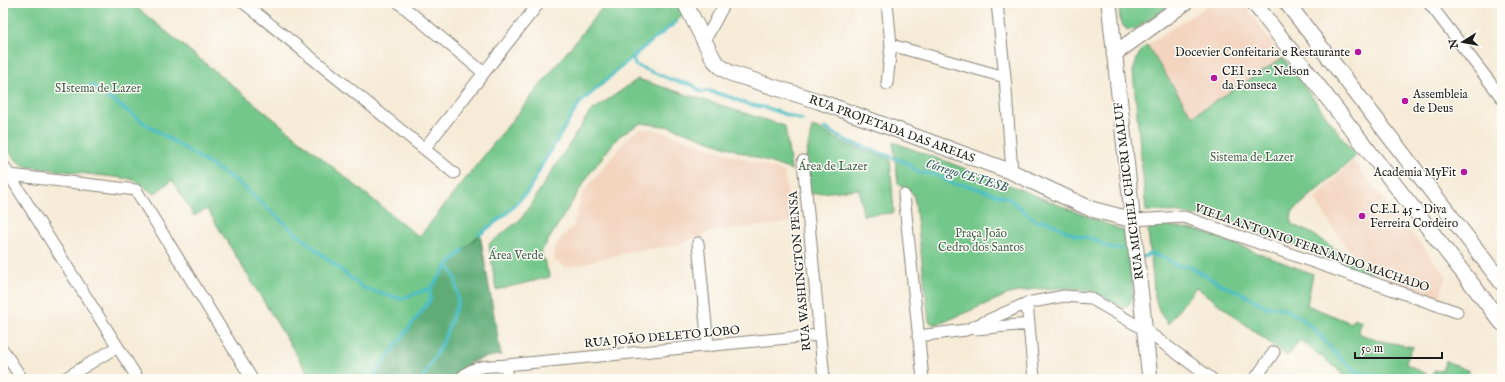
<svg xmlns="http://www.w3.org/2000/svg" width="1505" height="382" font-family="'IM FELL English',serif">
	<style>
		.built { fill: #f3d4bf }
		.green { fill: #73c78b; stroke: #487254 }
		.forest { fill: #5eac77; stroke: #3d644a }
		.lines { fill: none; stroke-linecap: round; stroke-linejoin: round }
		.stream { stroke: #50bfc5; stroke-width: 3.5 }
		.street-casing { stroke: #89847a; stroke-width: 13 }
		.secondary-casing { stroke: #89847a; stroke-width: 17 }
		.street { stroke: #fff; stroke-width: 11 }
		.secondary { stroke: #fff; stroke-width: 15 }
		.poi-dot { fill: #b5179e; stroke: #fdfcf7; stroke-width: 1.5 }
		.labels { text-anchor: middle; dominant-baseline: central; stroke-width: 3; stroke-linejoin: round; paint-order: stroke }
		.poi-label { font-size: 12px; fill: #1c1c1c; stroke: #fdfcf7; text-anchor: start }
		.park-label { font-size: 12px; fill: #3f6048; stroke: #fdfcf7 }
		.street-label { font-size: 12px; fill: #1c1c1c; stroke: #fdfcf7 }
		.water-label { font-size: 13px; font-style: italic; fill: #315d60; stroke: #fdfcf7 }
	</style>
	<rect width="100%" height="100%" fill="#fdfcf7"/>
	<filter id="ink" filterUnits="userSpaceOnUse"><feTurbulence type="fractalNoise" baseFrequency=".025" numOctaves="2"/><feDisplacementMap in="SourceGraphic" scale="8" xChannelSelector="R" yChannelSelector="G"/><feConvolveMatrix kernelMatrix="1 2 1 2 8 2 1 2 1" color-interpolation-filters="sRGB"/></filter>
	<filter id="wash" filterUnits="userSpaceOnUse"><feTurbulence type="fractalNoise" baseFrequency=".012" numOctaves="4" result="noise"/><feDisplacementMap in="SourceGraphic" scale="16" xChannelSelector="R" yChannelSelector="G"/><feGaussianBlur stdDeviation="0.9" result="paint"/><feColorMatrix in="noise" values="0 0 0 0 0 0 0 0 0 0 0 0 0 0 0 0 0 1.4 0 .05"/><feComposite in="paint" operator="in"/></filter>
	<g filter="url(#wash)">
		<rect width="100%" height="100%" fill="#f6ebd7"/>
		<!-- built -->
		<path class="built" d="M1211,3H1243L1283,58L1192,116L1147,45Z
			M639,129H652L784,172L792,222L711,232L704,234V238H696L676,246L632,251L579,265L565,267L556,261L553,255L556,244L573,226L582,194L628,138Z
			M1353,161L1446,275L1440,297L1404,288L1354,256L1336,233L1315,199Z"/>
		<!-- green -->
		<path class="green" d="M6,3H131L419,237L606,3H680L685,11L676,22L638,52L579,104L543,163L529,190L507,213L480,234L448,265L431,288L430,300L371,379H300L307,372L207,209L194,216L172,180L154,194L142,185L131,179L28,167C15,163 10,152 3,141V6Z
			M1119,3H1173L1134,30L1126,29L1120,22Z
			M1147,45L1192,116L1283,58L1356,156L1292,212L1291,224L1311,233L1388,284L1329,258L1227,220L1172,212L1146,211L1133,71C1136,61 1138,52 1147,45Z
			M638,79L785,126L791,170L671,127L641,123L619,136L590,173L541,252L550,277L496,290L489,244L521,219L590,112Z
			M812,127L824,131L843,143L890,159L894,213L863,215L859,189L810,194L806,157Z
			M893,142L1012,186L1076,212L1122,230L1126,235L1127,242L1133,291C1133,300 1131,303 1124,308L1093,291L1069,288L1034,289L1009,294L939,324H933L929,321L915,202L913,194L898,183Z
			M1159,224L1203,232L1313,274L1307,305L1351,323L1355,318L1361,321L1358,333L1376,340L1413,347L1405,363L1431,377L1435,370L1442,371L1446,361L1469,371L1467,379H1344L1340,371L1300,340L1287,356L1196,287L1168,324L1160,313L1155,298L1148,231L1151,226Z"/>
		<!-- forest -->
		<path class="forest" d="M480,234L501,355C479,358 467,360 453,379H371L430,300L431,288L448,265Z"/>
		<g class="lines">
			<!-- stream -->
			<path class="stream" d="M676,22L638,52L633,59L635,65L675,81L693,85L701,92L708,91L727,96L747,104L767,108L802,120
				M91,85L147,125L238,182L292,230L363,288L401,299L431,288
				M825,128L844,140L905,162L920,173L933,174L953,184L966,185L1008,198L1037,222L1045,220L1074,235L1094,239L1107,247L1121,249
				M480,234L507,213L529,190L543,163L579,104L638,52
				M1143,257L1150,254L1163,257L1177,266H1188L1224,286L1239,292L1267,307L1282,308L1300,317L1315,330L1339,357L1359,373L1379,376L1384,379
				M371,379L430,300L431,288L448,265L463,250
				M422,379L443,342L458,302L456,280L448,265"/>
		</g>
	</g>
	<g filter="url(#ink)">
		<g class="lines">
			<defs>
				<path id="street" d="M244,3L454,173
					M399,3L484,73
					M887,3L891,45L887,84
					M997,3L1005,77L1012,172
					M1429,3L1502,98
					M704,42L725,3
					M891,45L1005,77
					M424,149L539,3
					M803,161L824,379
					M3,165L138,379
					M10,175L136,190L252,379
					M904,195L923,379
					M1133,220L1184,217L1457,312
					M698,243L708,346
					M1027,303L1034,379
					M976,329L1029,324
					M918,336L966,330L1027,303L1064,296L1090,298L1145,330L1212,379
					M3,350L22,379
					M506,365L508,379
					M64,379L117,347
					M460,379C474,364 487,367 506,365L819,335
					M1255,379L1274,352"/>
				<path id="secondary" d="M685,3L714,60L721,67L730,73L818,101L1012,172L1091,209L1133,220
					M1109,3L1150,379
					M1254,3L1502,323
					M1287,3L1502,283
					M1114,54L1185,3"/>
			</defs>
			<!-- street casing -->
			<use href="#street" class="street-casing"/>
			<!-- secondary casing -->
			<use href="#secondary" class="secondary-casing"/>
			<!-- street -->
			<use href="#street" class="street"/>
			<!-- secondary -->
			<use href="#secondary" class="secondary"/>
		</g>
	</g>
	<!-- markers -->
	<g class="poi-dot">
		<circle cx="1358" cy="52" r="4"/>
		<circle cx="1214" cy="78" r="4"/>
		<circle cx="1405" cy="101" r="4"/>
		<circle cx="1464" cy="172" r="4"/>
		<circle cx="1362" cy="216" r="4"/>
	</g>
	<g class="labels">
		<!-- poi labels -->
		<g class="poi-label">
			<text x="1350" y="52" text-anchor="end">Docevier Confeitaria e Restaurante</text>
			<text x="1222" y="71">CEI 122 - Nelson<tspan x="1222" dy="14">da Fonseca</tspan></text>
			<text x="1413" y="94">Assembleia<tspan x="1413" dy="14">de Deus</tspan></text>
			<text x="1456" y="172" text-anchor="end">Academia MyFit</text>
			<text x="1370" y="209">C.E.I. 45 - Diva<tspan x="1370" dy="14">Ferreira Cordeiro</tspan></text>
		</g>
		<!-- park labels -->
		<g class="park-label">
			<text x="98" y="88">SIstema de Lazer</text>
			<text x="1252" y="157">Sistema de Lazer</text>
			<text x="833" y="166">Área de Lazer</text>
			<text x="981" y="233">Praça João<tspan x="981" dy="14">Cedro dos Santos</tspan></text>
			<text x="516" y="255">Área Verde</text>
		</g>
		<!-- street labels -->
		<g class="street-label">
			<text transform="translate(892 129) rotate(20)">RUA PROJETADA DAS AREIAS</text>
			<text transform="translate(1129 191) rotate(-97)">RUA MICHEL CHICRI MALUF</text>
			<text transform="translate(1312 248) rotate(19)">VIELA ANTONIO FERNANDO MACHADO</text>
			<text transform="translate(800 271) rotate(-95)">RUA WASHINGTON PENSA</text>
			<text transform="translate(662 337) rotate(-5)">RUA JOÃO DELETO LOBO</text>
		</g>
		<!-- water labels -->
		<g class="water-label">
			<text transform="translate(967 176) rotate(17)">Córrego CETESB</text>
		</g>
	</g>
	<!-- margin -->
	<rect width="1505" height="382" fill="none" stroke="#fdfcf7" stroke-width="16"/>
	<!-- north arrow -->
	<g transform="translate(1463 42) rotate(259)" stroke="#fdfcf7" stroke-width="3" paint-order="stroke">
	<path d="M0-3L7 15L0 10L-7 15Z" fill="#1c1c1c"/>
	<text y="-6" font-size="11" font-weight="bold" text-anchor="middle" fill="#1c1c1c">N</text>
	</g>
	<!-- scale -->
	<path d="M1355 352v6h87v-6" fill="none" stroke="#1c1c1c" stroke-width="2"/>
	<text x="1361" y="352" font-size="12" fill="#1c1c1c" stroke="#fdfcf7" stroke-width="3" paint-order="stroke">50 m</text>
</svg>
